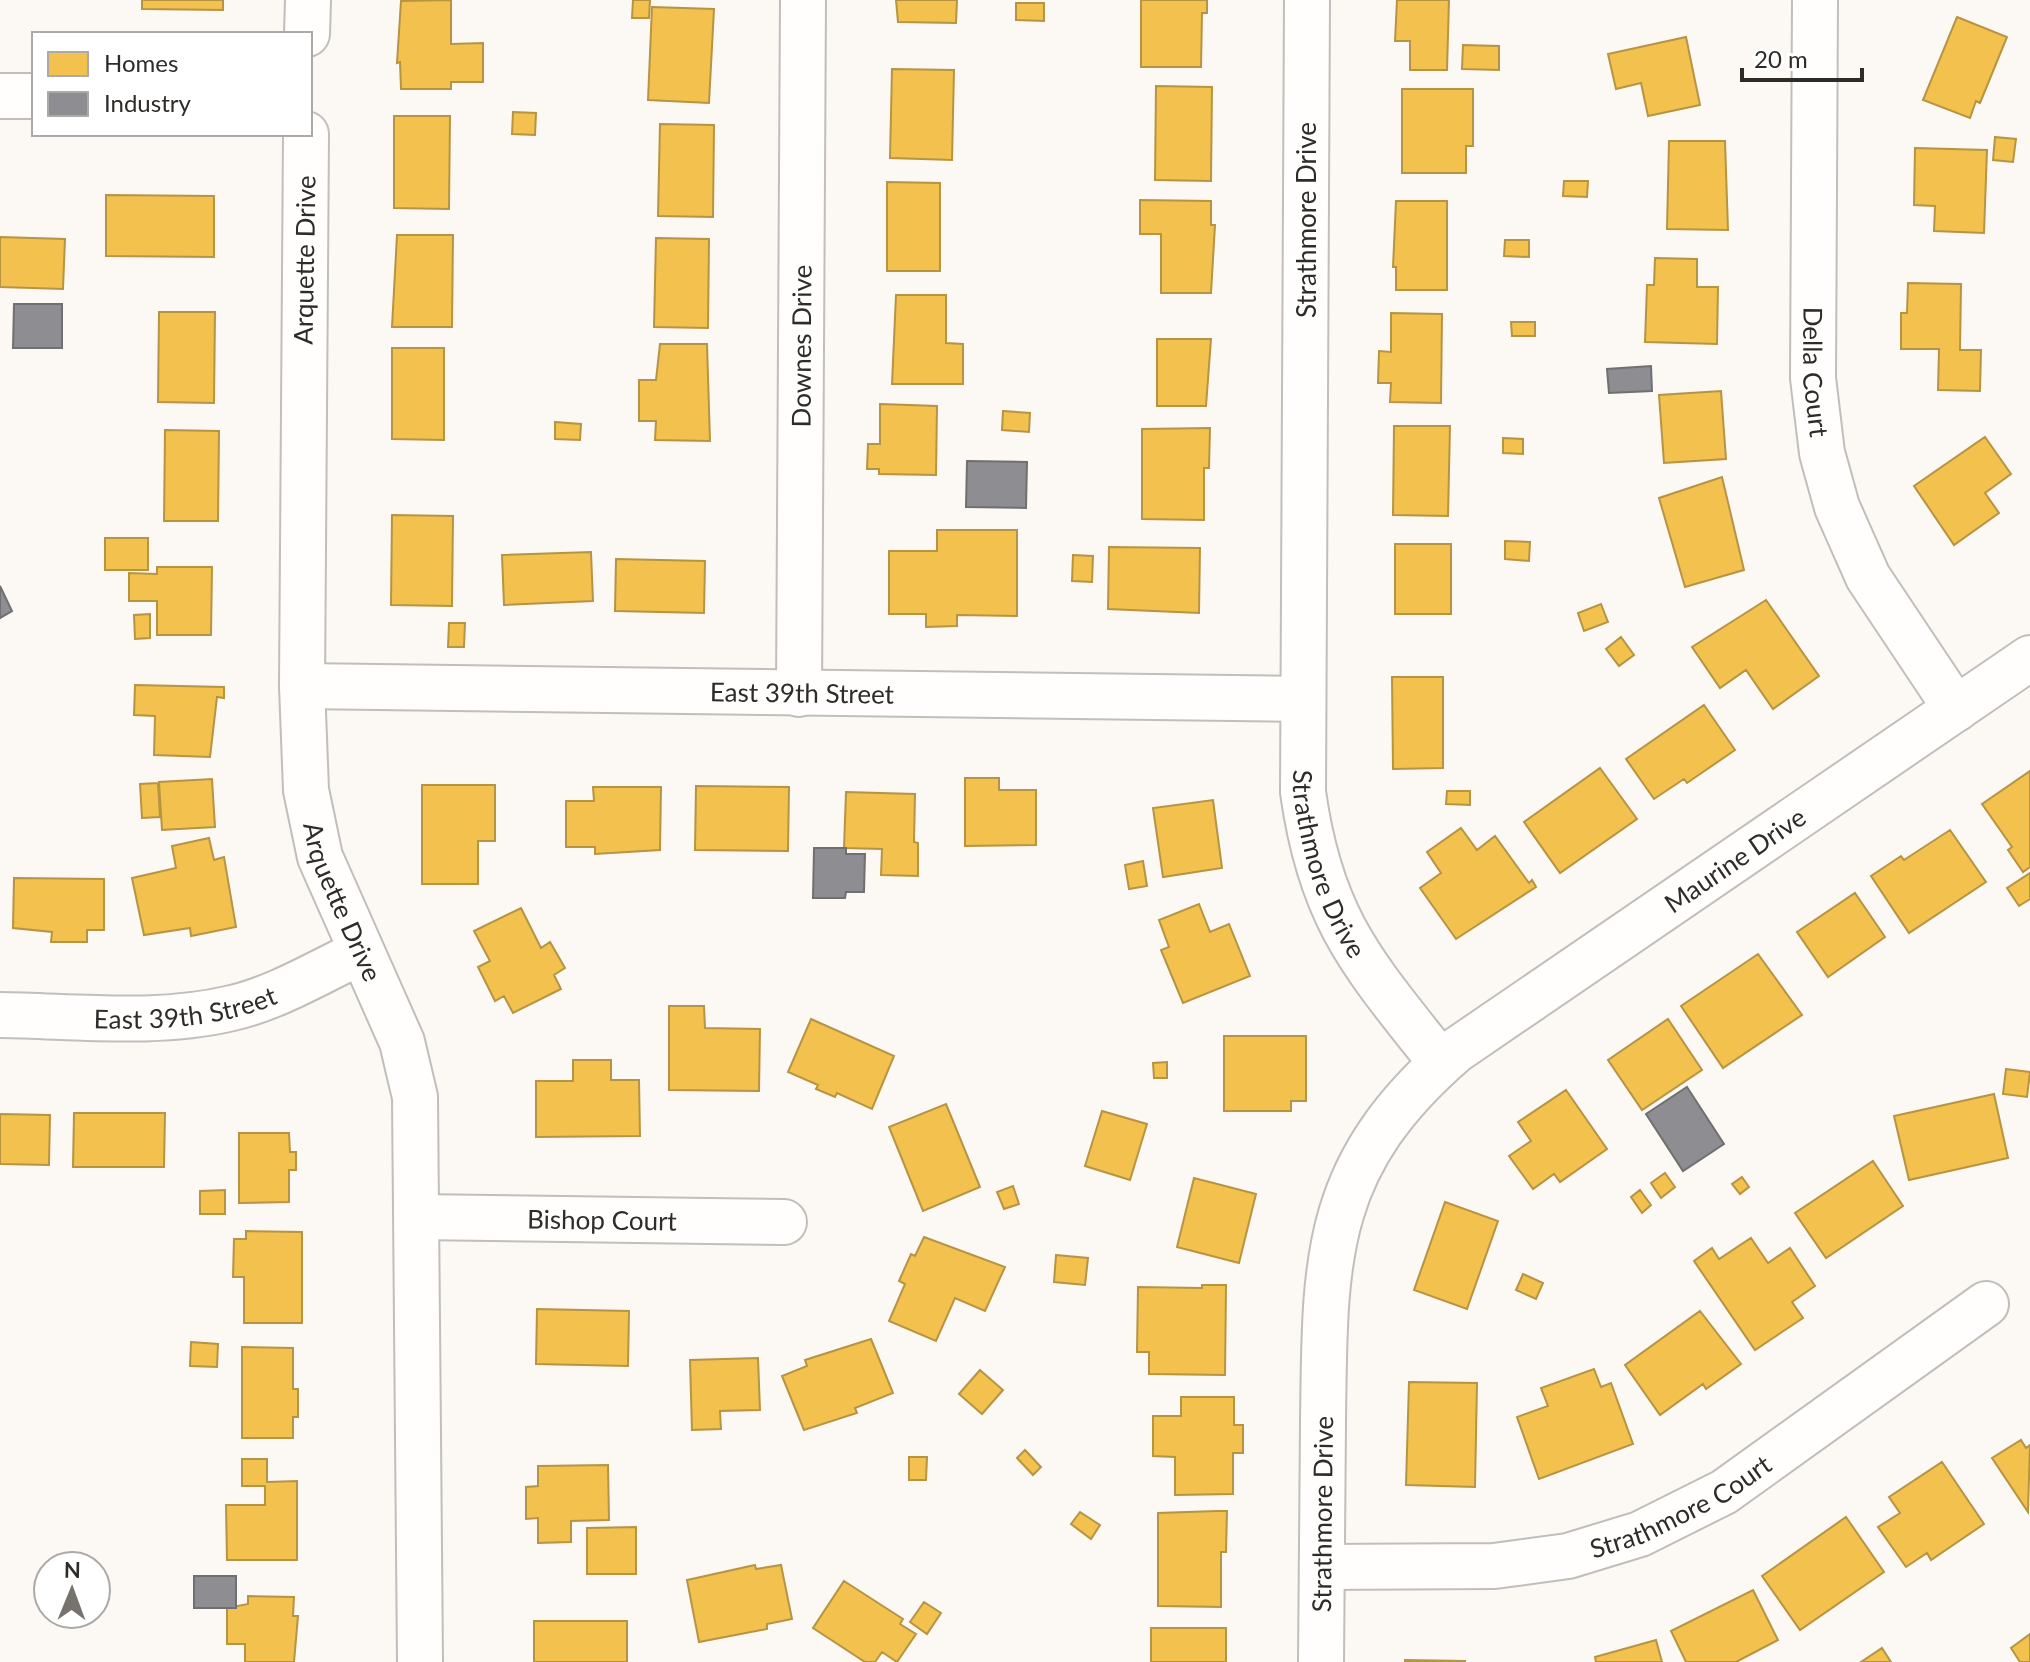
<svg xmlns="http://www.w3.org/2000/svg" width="2030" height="1662" font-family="Lato,sans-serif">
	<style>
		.homes { fill: #f2c14e; stroke: #b79443; stroke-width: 2 }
		.industry { fill: #8d8d92; stroke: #707072; stroke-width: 2 }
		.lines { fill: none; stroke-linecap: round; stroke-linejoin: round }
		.minor-casing { stroke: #c1bebb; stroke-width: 48 }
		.minor { stroke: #fffefd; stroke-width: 44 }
		.labels { text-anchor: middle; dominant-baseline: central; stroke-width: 8; stroke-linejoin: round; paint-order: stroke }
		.street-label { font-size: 26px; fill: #2e2b28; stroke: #fff }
	</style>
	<rect width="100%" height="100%" fill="#fcf8f4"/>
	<!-- homes -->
	<path class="homes" d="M142,0H223V10L142,9Z
		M451,0V44L483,43V82H451V89H401L400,62L397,63L401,1Z
		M633,0H650L649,18H632Z
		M896,0H957L956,23L898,22Z
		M1141,0H1207V13H1202L1201,67H1141Z
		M1397,0H1449L1447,70H1410V41H1395Z
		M1016,3H1044V21L1016,20Z
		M652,7L714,9L709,103L648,100Z
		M1957,17L2007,37L1980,103L1976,101L1970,118L1923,100Z
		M1686,37L1700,105L1648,116L1641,83L1616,89L1608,54Z
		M1463,45L1499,46V70L1462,69Z
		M892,69L954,70L952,160L890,158Z
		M1156,86L1212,87L1211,181L1155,180Z
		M1402,89H1473V146H1466V173H1402Z
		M513,112L536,113L535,135L512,134Z
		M394,116H450L449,209L394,208Z
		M660,124L714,125L713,217L658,216Z
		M1995,137L2016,139L2013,162L1993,160Z
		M1669,141H1725L1728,230L1667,229Z
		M1915,148L1987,150L1984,233L1934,231L1935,206L1914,205Z
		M1564,181H1588L1587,197L1563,196Z
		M887,182L940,183V271H887Z
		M106,195L214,196V257L106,256Z
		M1140,200L1211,201V225H1215L1211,293H1161V234H1140Z
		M1396,201H1447V290H1396V267H1393Z
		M397,235H453L452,327H392Z
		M0,237L65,239L63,289L0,287Z
		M656,238L709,239L708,328L654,327Z
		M1505,240H1529V257L1504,256Z
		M1655,258L1697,259V287H1718L1717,344L1645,342L1647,285H1654Z
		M1908,283L1961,284L1960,350H1981L1980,391L1938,390L1939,349H1901V313H1907Z
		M896,295H946V343L963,344V384H892Z
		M159,312H215L214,403L158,402Z
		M1391,313L1442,314L1441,403L1390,402L1391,383H1378L1379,351L1391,352Z
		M1511,322H1535V336H1512Z
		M1157,339H1211L1206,406H1157Z
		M660,344H707L710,441L655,440L656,421H639V380H656Z
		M392,348H444V440L392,439Z
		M1721,391L1726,459L1664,463L1659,395Z
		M880,404L937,406L936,475L879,474V469H867L868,444H880Z
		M1003,411L1030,413L1029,432L1002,430Z
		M555,422L581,424L580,440L555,439Z
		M1394,426H1450L1448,516L1393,515Z
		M1210,428L1209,468H1204V520L1142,519V429Z
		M165,430L219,431L218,521H164Z
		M1985,437L2011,474L1985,493L1999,513L1954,545L1914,486Z
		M1503,438L1523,439V454L1503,453Z
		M1722,477L1744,570L1685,587L1659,498Z
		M392,515L453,516L452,606L391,605Z
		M937,530H1017V616L957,615V626L926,627V614H889V551H937Z
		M105,538H148V570H105Z
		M1505,541L1530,542L1529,561L1505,559Z
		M1395,544H1451V614H1395Z
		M1109,547L1200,548L1199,613L1108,609Z
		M591,552L593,601L504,605L502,555Z
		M1073,555L1093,556L1092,582L1072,581Z
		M616,559L705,561L704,613L615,611Z
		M157,567H212L211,635H157V601H129V573L157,574Z
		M1766,600L1819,676L1773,709L1746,670L1720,688L1692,647Z
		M1601,604L1608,622L1584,631L1578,613Z
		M150,614V638L135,639L134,615Z
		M449,623H465L464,647H448Z
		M1621,637L1634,655L1619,666L1606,649Z
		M1392,677H1443V768L1393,769Z
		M135,685L224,687V698L217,697L210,757L154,755L155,716L134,715Z
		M1704,705L1735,750L1687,783L1684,779L1654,799L1626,759Z
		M1600,768L1637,819L1560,873L1524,822Z
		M2030,771V867L2023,872L2008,850L2012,847L1982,804Z
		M965,778H999V790H1036V845L965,846Z
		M212,779L215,827L162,830L159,782Z
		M158,783L160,817L142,818L140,784Z
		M422,785H495V841H478V884H422Z
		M696,786L789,787L788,851L695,850Z
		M593,787H661L660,850L595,854V847H566V801H594Z
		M1447,791H1470V805L1446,804Z
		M846,792L915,794L914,842L918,843V876L881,875L882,849L844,848Z
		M1213,800L1222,868L1163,877L1153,808Z
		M1461,828L1477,850L1495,836L1529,883L1532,880L1536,887L1456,939L1420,888L1441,873L1427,852Z
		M1950,830L1986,882L1909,933L1871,876L1901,856L1904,860Z
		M209,838L214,860L224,857L236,927L191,936L190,928L144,935L132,878L176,868L172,846Z
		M1143,861L1147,886L1129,889L1125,865Z
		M2030,873V899L2019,906L2007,888Z
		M14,878L104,879V930H87V942H51L52,932L13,928Z
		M1855,893L1885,937L1828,977L1797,932Z
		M1199,904L1210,932L1229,924L1250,976L1183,1003L1161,950L1169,947L1159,920Z
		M521,908L541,948L550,942L565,968L554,975L561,989L513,1013L504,996L495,1001L478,967L490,961L474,931Z
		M1758,954L1802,1015L1723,1068L1681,1006Z
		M669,1006H704L705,1028L760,1029L759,1091L669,1090Z
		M811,1019L894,1056L872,1109L837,1093L835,1097L816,1089L818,1085L788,1072Z
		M1668,1019L1702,1070L1642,1110L1608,1060Z
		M1224,1036H1306V1101H1291V1111H1224Z
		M573,1060H611V1080H639L640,1136L536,1137V1081H573Z
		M1167,1062V1078H1154L1153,1063Z
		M2006,1069L2030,1072L2027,1097L2003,1094Z
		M1566,1090L1607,1149L1560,1182L1554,1174L1533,1189L1509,1156L1531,1141L1518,1122Z
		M1994,1094L2008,1158L1909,1180L1894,1116Z
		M946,1104L980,1187L923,1211L889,1127Z
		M1102,1111L1147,1124L1130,1180L1085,1166Z
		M74,1113H165L164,1167H73Z
		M0,1114L50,1115L49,1165L0,1164Z
		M239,1133H289L290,1152H296V1170H289V1202L239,1203Z
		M1873,1161L1903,1206L1826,1258L1795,1213Z
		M1665,1173L1675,1187L1661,1198L1651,1183Z
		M1742,1177L1749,1187L1740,1194L1732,1184Z
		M1194,1178L1256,1194L1239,1263L1177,1247Z
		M1013,1186L1019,1204L1004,1209L997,1192Z
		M225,1190V1214H200V1191Z
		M1640,1190L1651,1205L1642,1213L1631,1197Z
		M1445,1202L1498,1221L1467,1309L1414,1290Z
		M246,1231L302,1232V1323H244V1277H233L234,1239H246Z
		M924,1237L1005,1267L985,1311L955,1298L936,1341L889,1321L905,1284L899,1281L911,1254L915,1256Z
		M1751,1238L1768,1263L1790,1248L1815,1286L1792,1302L1803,1318L1755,1350L1694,1261L1712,1248L1719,1259Z
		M1056,1255L1088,1258L1085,1285L1054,1282Z
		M1523,1274L1543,1283L1536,1299L1516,1290Z
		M1202,1285H1226L1225,1375L1149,1374V1352H1137L1138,1287L1202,1288Z
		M537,1309L629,1311L628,1366L536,1364Z
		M1700,1311L1741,1364L1706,1389L1703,1384L1660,1415L1625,1365Z
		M871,1339L893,1393L855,1408L857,1413L804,1430L782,1376L807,1366L805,1360Z
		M191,1342L218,1344L217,1367L190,1366Z
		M242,1347L293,1348V1389H298V1417H293V1438H242Z
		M758,1358L760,1410L720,1411L721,1429L692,1430L690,1360Z
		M1594,1369L1601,1387L1611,1383L1633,1444L1539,1479L1517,1417L1548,1406L1541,1388Z
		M980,1370L1003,1390L982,1414L959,1394Z
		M1409,1382L1477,1383L1475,1487L1406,1485Z
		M1181,1397H1234V1425H1243V1453H1233V1494L1175,1495V1457L1153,1456V1416H1181Z
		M2021,1440L2026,1448L2030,1445L2028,1512L1992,1458Z
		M1025,1450L1041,1467L1033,1475L1017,1458Z
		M909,1457H927L926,1480H909Z
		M242,1459H267V1482L297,1481V1560H227L226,1505H265V1486H242Z
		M1942,1462L1984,1524L1931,1560L1927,1553L1906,1567L1878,1527L1900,1513L1889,1497Z
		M608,1465L609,1520L571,1521V1542L538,1543V1518L526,1519V1487L538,1486V1466Z
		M1217,1511H1227L1226,1552H1221V1607L1158,1606V1513Z
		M1080,1512L1100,1525L1091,1539L1071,1524Z
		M1846,1517L1884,1572L1800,1630L1762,1576Z
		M636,1527V1574H587V1528Z
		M755,1565L756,1569L781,1565L792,1619L767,1624V1629L699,1642L687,1580Z
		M844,1581L903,1619L900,1624L916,1634L897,1662L882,1652L875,1662H865L813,1628Z
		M1753,1590L1778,1640L1736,1662H1686L1671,1631Z
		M248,1596L294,1597L293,1616H298L294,1662H245V1644H227V1608L248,1604Z
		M924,1602L941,1613L927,1634L910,1622Z
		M534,1621H627V1662H534Z
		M1151,1628H1226V1662H1151Z
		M2030,1634V1662H2020L2011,1648Z
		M1656,1640L1662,1662H1596L1595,1657Z
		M1882,1648L1891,1662H1861Z
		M1405,1660L1465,1661V1662H1405Z"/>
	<!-- industry -->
	<path class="industry" d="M14,304H62V348H13Z
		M1651,366L1652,391L1609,393L1607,369Z
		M967,461L1027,462L1026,508L966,507Z
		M0,586L12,611L0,618Z
		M814,848H846V854H865L864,892H846L845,898H813Z
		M1687,1087L1724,1144L1683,1171L1646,1114Z
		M194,1576H236V1608H194Z"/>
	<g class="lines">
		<defs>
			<g id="minor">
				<path id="s1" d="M1307,0L1303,792C1321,921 1364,965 1441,1063"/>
				<path id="s2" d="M1815,0L1813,378L1822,453L1837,507L1868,577L1956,709"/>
				<path d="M307,34L308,0"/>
				<path d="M0,96H34"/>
				<path id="s3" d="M306,134L302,686L306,790L320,857L402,1042L415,1097L420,1662"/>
				<path id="s4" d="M302,686L1302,699"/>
				<path id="s5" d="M799,694L803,0"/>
				<path id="s6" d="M0,1015C76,1016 158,1026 232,1008C276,998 319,972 361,952"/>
				<path id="s7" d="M418,1217L784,1222"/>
				<path id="s8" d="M1322,1567L1494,1566L1568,1556L1640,1534L1724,1492L1986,1304"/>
				<path id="s9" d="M1321,1662C1321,1583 1322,1504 1323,1424C1325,1260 1321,1167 1455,1051L2030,658"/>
			</g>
		</defs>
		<!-- minor casing -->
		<use href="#minor" class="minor-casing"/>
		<!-- minor -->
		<use href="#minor" class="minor"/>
	</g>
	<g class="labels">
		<!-- street labels -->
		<g class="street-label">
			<text transform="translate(1306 220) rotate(-90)">Strathmore Drive</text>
			<text transform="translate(304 260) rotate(-89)">Arquette Drive</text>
			<text stroke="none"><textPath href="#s5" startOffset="348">Downes Drive</textPath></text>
			<text stroke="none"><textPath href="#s2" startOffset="372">Della Court</textPath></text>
			<text stroke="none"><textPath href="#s4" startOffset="500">East 39th Street</textPath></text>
			<text stroke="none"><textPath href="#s9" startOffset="990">Maurine Drive</textPath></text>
			<text stroke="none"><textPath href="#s1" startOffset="868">Strathmore Drive</textPath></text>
			<text stroke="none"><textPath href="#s3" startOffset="774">Arquette Drive</textPath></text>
			<text stroke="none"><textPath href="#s6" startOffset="186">East 39th Street</textPath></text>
			<text stroke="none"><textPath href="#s7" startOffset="184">Bishop Court</textPath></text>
			<text stroke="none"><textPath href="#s8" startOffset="370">Strathmore Court</textPath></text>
			<text stroke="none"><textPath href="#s9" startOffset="148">Strathmore Drive</textPath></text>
		</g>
	</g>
	<!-- legend -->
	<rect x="32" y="32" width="280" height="104" fill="#ffffff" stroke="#abaaa9" stroke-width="2"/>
	<rect x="48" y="52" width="40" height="24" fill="#f2c14e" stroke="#abaaa9" stroke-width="2"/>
	<text x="104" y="72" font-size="24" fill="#2e2b28">Homes</text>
	<rect x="48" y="92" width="40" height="24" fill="#8d8d92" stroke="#abaaa9" stroke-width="2"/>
	<text x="104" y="112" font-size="24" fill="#2e2b28">Industry</text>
	<!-- north arrow -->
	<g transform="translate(72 1590) rotate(1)"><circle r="38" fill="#ffffff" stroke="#abaaa9" stroke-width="2"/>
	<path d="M0-6L14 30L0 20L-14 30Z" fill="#76736f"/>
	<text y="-12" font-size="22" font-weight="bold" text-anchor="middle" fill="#2e2b28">N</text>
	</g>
	<!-- scale -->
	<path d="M1742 68v12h120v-12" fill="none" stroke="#2e2b28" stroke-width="4"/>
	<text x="1754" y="68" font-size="24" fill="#2e2b28" stroke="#ffffff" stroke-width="6" paint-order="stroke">20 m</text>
</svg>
